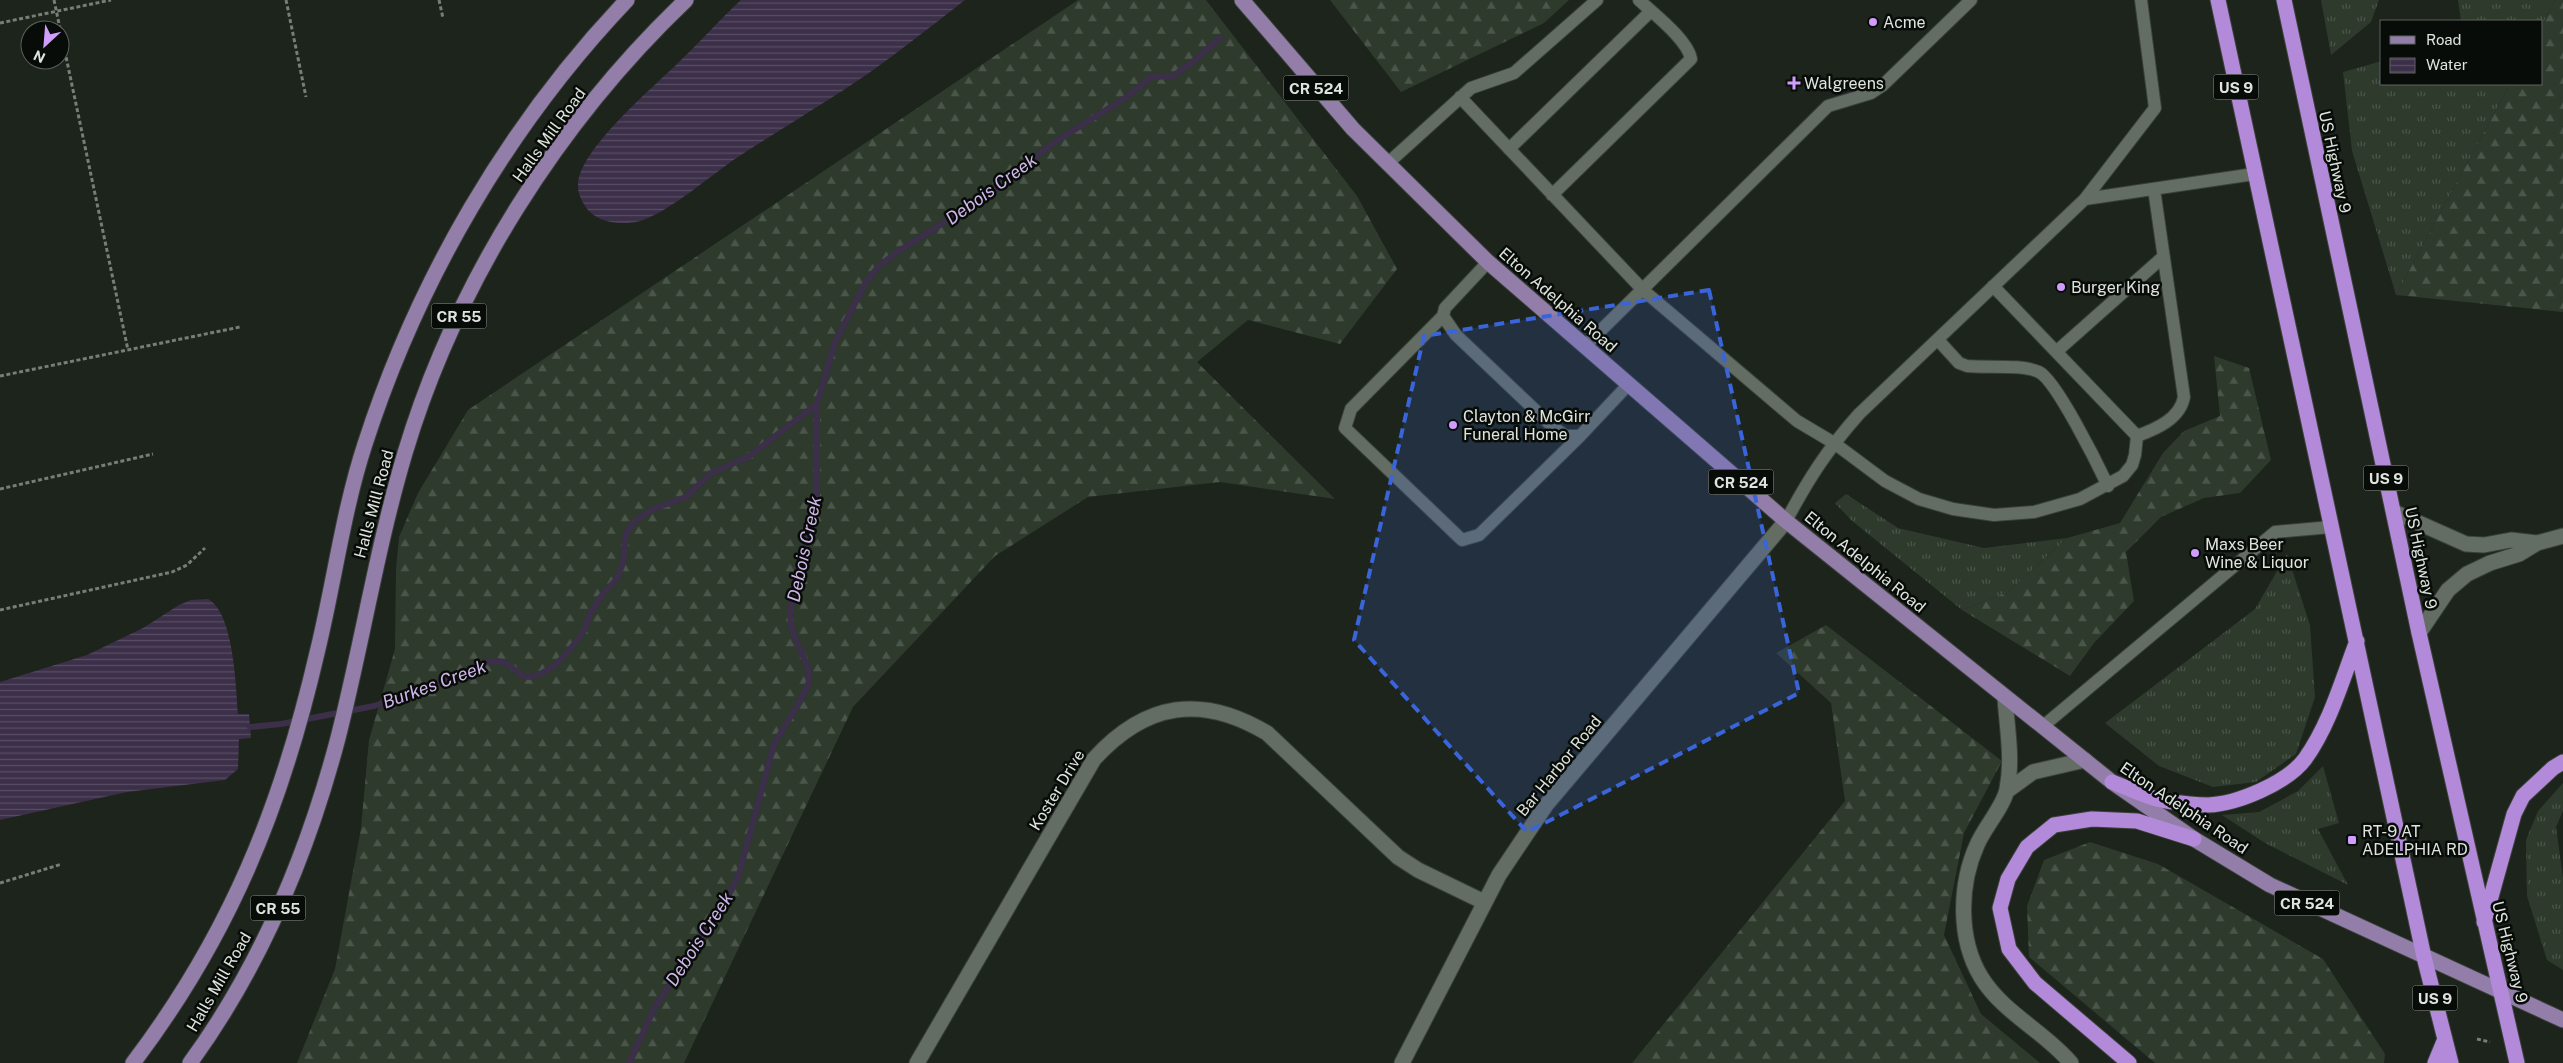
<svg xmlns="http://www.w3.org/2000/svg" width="2563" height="1063" font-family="'Public Sans',sans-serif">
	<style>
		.grass { fill: url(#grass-tufts) }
		.forest { fill: url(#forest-firs) }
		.water { fill: url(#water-rules) }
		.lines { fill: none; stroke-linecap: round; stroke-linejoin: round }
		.stream { stroke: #3c2f49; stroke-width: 6 }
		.lane-casing { stroke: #3a413a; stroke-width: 14 }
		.street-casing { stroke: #3a413a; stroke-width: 17 }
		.primary-casing { stroke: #3a413a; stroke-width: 17 }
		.highway-casing { stroke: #3a413a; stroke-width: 17 }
		.path { stroke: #777e76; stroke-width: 3; stroke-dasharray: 4 2.5; stroke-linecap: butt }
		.lane { stroke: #646d63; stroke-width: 12 }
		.street { stroke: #646d63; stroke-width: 15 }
		.primary { stroke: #937eaa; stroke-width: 15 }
		.highway { stroke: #b38ad9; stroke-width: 15 }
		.marked { fill: #3a64d9; fill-opacity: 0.2; stroke: #3a64d9; stroke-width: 4; stroke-dasharray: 10 6; stroke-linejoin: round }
		.poi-dot { fill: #d09dff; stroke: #080c08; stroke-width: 2 }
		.labels { text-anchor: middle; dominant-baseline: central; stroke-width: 5; stroke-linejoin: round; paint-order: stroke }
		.shield { fill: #080c08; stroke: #9ea39e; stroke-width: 1 }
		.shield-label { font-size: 15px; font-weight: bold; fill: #dfe4de }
		.poi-label { font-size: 16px; fill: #dfe4de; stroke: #080c08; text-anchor: start }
		.street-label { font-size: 16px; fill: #dfe4de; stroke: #080c08 }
		.water-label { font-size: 18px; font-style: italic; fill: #d0b6eb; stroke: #080c08 }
	</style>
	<defs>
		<pattern id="grass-tufts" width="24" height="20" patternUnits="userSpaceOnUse" patternTransform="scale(1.25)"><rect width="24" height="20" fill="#2d3a2c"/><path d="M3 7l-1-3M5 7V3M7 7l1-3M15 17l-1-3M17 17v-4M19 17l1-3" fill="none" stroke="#4b564a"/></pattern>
		<pattern id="forest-firs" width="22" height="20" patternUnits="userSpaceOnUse" patternTransform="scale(1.25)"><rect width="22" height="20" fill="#2d3a2c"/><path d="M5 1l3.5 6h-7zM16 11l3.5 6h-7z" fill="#4b564a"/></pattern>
		<pattern id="water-rules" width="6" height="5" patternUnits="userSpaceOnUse" patternTransform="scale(1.25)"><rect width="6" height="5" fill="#3c2f49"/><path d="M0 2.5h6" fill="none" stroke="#584d63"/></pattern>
	</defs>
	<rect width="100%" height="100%" fill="#1c241b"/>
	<!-- grass -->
	<path class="grass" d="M2321,0H2379L2371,22L2331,55Z
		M2458,0H2555L2542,25V21H2461Z
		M2382,61V84H2510L2396,295L2352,151L2343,72Z
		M1846,494L1898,528L1984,548L2067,538L2008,592L1962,610L1851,520L1835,503Z
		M2287,554L2310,625L2315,697L2296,754L2256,782L2213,787L2159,766L2105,723L2255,609Z
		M2323,766L2339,823L2318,829L2348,885L2265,843L2222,815L2259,812L2298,791Z
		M2563,783V811L2556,827L2563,878V970L2547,960L2527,896L2526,840L2538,811Z"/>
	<!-- forest -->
	<path class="forest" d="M1078,0H1206L1357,196L1397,269L1340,344L1248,320L1197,362L1335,499L1220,482L1088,497L995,556L853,707L684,1063H297L335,969L361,828L369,740L395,649L396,569L399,537L418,493L468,410Z
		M1330,0H1569L1544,23L1401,92Z
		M2555,0H2563V312L2396,295L2510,84H2542V25Z
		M2214,356L2249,368L2271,460L2240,493L2204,498L2161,517L2126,552L2134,601L2094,643L2070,676L1962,610L2008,592L2067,538L2120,523L2163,453L2184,431L2220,416Z
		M1826,625L2002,761L1964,833L1944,935L1981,1014L2040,1063H1632L1845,801L1831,703L1776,653Z
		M2090,842L2158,864L2323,959L2385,1054L2384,1063H2155L2029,957L2027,906L2044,860Z"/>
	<!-- water -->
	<path class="water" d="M741,0H965C933,25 901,50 869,73C824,104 777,131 732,161C708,178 667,213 640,221C625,225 602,224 590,212C584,206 577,194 578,185C578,150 655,86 680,61C701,41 720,19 741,0Z
		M208,599C234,613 236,687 238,714H249L251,738L239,739L238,769L225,780L127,792L0,820V682L87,655L143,628L179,605L191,600Z"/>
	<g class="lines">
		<!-- stream -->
		<path class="stream" d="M250,727L281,724L374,706L425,689L485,662L498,661L506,663L523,676L531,677L540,674L554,666L567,653L583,633L590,614L604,592L617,579L623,563L626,533L635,521L653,509L686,497L711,473L748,457L817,404
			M629,1063L655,1007L732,889L739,874L774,744L800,701L809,682L808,668L792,630L790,614L795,582L817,495V404L835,342L866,282L879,266L897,252L988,195L1052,144L1128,96L1151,77L1173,76L1194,61L1220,38"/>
		<defs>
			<path id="lane" d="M1460,97L1643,290L1797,421L1834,443L1885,481L1919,499L1953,509L1994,515L2034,512L2080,499L2123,476L2132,465L2135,455L2137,436C2156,429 2180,419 2184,397L2154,189
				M1509,149L1651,11
				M1387,164L1471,88L1514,73L1597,0
				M1552,195L1691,59C1688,40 1654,14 1639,0
				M2085,199L2155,108L2141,0
				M1488,262L1445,308L1443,316L1456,335L1554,428L1566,436H1580L1628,385
				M1993,286L2137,436
				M1443,316L1351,409L1345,428L1462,540L1479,535L1580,436
				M1938,340L1959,363L1967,366C1987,368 2022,364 2039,372C2056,380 2098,465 2108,486
				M1584,347L1828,106L1871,93L1883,85L1971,0
				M2057,351L2163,257
				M1786,521C1809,478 1827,450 1859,414L2085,199L2254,174
				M2042,727L2275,532L2331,527"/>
			<path id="street" d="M2394,512L2466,544L2484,545L2511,540L2537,543
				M2419,633L2448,590L2467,574L2490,563L2519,554L2537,543L2563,536
				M2005,698C2007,728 2013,759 2007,789C2004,806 1984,828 1977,845C1959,885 1958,939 1981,977C2003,1013 2044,1031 2071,1063
				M2007,791L2033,772L2085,760
				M917,1063L1094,759C1146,702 1202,694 1267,733L1398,857L1418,870L1484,902
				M1402,1063L1499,875L1546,805L1786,521"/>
			<path id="primary" d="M1242,0L1353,129L1488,262L1786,521L2112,782L2194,839L2270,885L2563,1020
				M133,1063C230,935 281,808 317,653C334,584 343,511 365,444C418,280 508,125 627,0
				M190,1063C260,967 308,852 338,738C362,644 377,547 405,453C456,283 558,122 686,0"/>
			<path id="highway" d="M2218,0L2424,957L2451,1063
				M2284,0L2419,633L2517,1063
				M2112,782C2129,788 2148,799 2166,801C2179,803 2194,805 2208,805C2237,804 2287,783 2305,759C2330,724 2342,680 2357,641
				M2484,922L2514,814L2523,796L2553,768L2563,762
				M2129,1063L2035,983L2009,949L2000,908L2008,879L2027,847L2054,825L2092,819L2137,821L2194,839
				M2435,1063L2445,1039"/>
		</defs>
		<!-- lane casing -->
		<use href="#lane" class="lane-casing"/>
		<!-- street casing -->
		<use href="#street" class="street-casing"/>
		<!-- primary casing -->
		<use href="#primary" class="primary-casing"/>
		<!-- highway casing -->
		<use href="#highway" class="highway-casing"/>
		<!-- path -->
		<path class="path" d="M54,0L128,350
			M286,0L306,97
			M439,0L443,18
			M0,23L111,0
			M0,376L240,327
			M0,489L153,454
			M0,610L172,572L187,565L205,548
			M0,883L62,864
			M2477,1039L2490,1042"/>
		<!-- lane -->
		<use href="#lane" class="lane"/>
		<!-- street -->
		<use href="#street" class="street"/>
		<!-- primary -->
		<use href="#primary" class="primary"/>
		<!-- highway -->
		<use href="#highway" class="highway"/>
	</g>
	<!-- marked area -->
	<path class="marked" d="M1709,290L1799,693L1527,832L1354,640L1424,336Z"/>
	<!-- markers -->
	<g class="poi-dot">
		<circle cx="1873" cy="22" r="5"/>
		<path d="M1791.5 75.5h5v5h5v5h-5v5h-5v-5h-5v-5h5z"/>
		<circle cx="2061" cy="287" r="5"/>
		<circle cx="1453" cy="425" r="5"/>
		<circle cx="2195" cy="553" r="5"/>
		<rect x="2347" y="835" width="10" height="10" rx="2.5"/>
	</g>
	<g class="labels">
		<!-- shield labels -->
		<g class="shield">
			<rect x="2213.5" y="74.5" width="45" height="25" rx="4"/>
			<rect x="1283.5" y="75.5" width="65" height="25" rx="4"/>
			<rect x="431.5" y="303.5" width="55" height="25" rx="4"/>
			<rect x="2363.5" y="465.5" width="45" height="25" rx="4"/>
			<rect x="1708.5" y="469.5" width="65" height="25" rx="4"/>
			<rect x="2274.5" y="890.5" width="65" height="25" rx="4"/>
			<rect x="250.5" y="895.5" width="55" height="25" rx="4"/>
			<rect x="2412.5" y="985.5" width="45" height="25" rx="4"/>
		</g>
		<g class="shield-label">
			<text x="2236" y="87">US 9</text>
			<text x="1316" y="88">CR 524</text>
			<text x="459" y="316">CR 55</text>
			<text x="2386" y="478">US 9</text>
			<text x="1741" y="482">CR 524</text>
			<text x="2307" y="903">CR 524</text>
			<text x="278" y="908">CR 55</text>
			<text x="2435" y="998">US 9</text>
		</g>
		<!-- poi labels -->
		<g class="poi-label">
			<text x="1883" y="22">Acme</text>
			<text x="1804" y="83">Walgreens</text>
			<text x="2071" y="287">Burger King</text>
			<text x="1463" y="416">Clayton &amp; McGirr<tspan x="1463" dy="18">Funeral Home</tspan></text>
			<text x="2205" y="544">Maxs Beer<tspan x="2205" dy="18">Wine &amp; Liquor</tspan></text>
			<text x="2362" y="831">RT-9 AT<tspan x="2362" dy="18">ADELPHIA RD</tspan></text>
		</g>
		<!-- street labels -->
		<g class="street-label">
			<text transform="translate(549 135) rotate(-54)">Halls Mill Road</text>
			<text transform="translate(2335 162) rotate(78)">US Highway 9</text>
			<text transform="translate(1558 300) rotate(41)">Elton Adelphia Road</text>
			<text transform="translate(374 504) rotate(-75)">Halls Mill Road</text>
			<text transform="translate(2421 558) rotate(78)">US Highway 9</text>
			<text transform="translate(1865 562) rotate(39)">Elton Adelphia Road</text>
			<text transform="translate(1559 766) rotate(-51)">Bar Harbor Road</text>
			<text transform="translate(1057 790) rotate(-59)">Koster Drive</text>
			<text transform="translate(2184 808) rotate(34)">Elton Adelphia Road</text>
			<text transform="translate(2510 952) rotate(76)">US Highway 9</text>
			<text transform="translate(219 982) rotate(-60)">Halls Mill Road</text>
		</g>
		<!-- water labels -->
		<g class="water-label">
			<text transform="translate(991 189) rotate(-36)">Debois Creek</text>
			<text transform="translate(804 549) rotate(-78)">Debois Creek</text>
			<text transform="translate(434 684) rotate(-20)">Burkes Creek</text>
			<text transform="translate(699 939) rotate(-57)">Debois Creek</text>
		</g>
	</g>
	<!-- legend -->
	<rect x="2380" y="20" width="162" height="65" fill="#080c08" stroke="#5e625e"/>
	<rect x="2390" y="36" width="25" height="8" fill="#937eaa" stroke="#5e625e"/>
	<text x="2426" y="45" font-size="15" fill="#dfe4de">Road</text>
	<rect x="2390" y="58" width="25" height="15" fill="url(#water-rules)" stroke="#5e625e"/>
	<text x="2426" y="70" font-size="15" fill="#dfe4de">Water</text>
	<!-- north arrow -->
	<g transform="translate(45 45) rotate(206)"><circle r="24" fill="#080c08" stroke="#5e625e"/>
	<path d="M0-4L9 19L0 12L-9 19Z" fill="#d09dff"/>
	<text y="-8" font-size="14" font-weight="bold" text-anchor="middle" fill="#dfe4de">N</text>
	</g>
</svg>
